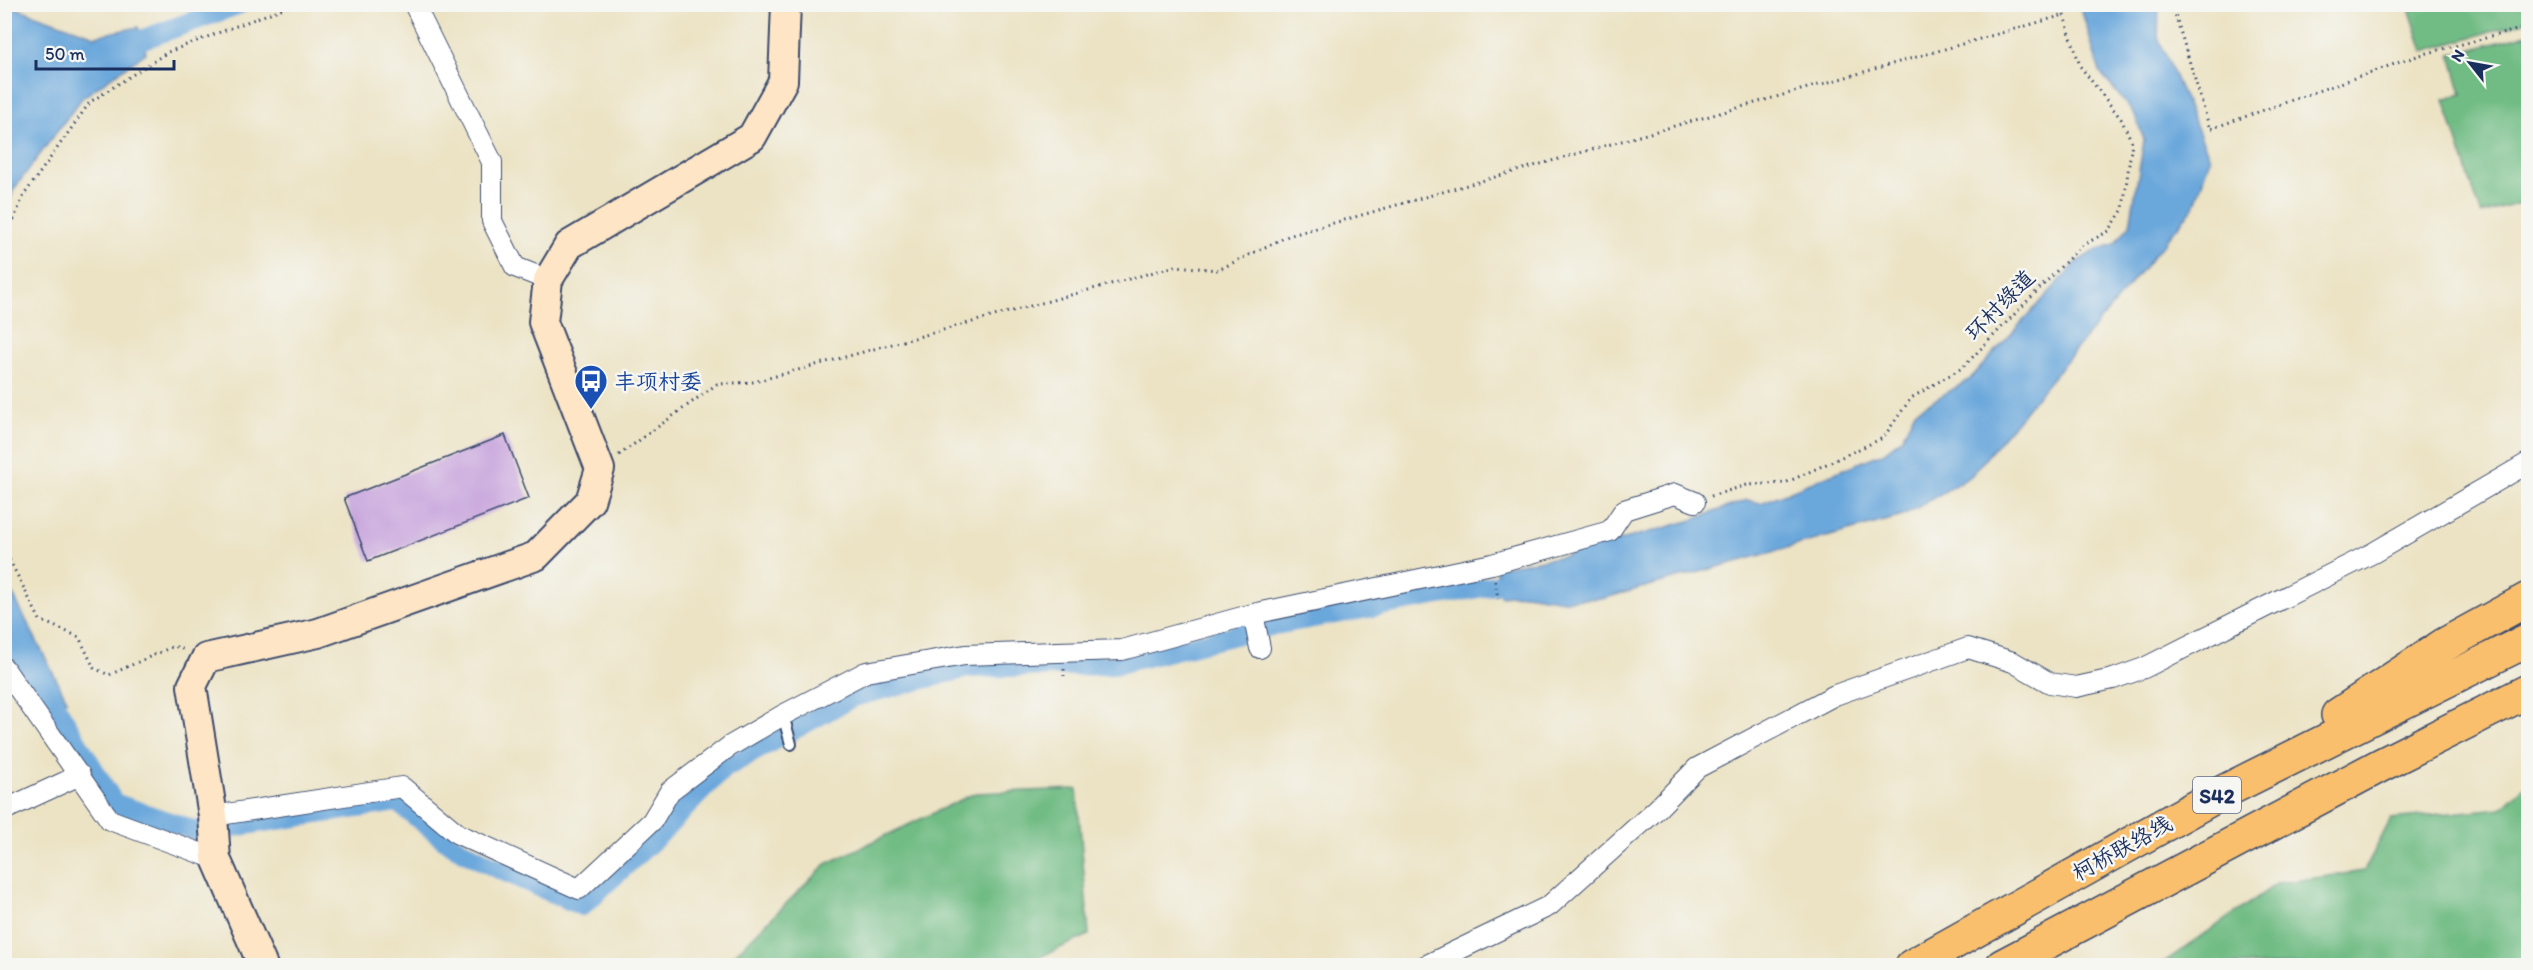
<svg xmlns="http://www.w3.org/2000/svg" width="2533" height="970" font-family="Itim,'LXGW WenKai TC',sans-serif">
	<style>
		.forest { fill: #71bc84; stroke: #467671; stroke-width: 1.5 }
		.water { fill: #6aa7db; stroke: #426b9c; stroke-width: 1.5 }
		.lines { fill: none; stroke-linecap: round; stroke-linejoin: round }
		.canal { stroke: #6aa7db; stroke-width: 20 }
		.building { fill: #c6a1dc }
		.lane-casing { stroke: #3a4a6d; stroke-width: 14 }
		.street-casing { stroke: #3a4a6d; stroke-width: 22 }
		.secondary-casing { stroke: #3a4a6d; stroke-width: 32 }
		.highway-casing { stroke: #3a4a6d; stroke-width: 36 }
		.path { stroke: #3a4a6d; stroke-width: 3; stroke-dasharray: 1.5 4.5; stroke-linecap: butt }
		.lane { stroke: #fff; stroke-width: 10 }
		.street { stroke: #fff; stroke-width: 20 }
		.secondary { stroke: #fde5c5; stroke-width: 28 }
		.highway { stroke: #f9bf6d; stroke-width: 33 }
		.labels { text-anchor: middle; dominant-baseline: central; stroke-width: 5; stroke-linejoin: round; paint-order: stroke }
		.shield { fill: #f6f6f2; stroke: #5d6b8a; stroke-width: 1.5 }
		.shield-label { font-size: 21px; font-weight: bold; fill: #1b2f5e }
		.street-label { font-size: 22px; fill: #1b2f5e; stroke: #f6f6f2 }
		.transit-label { font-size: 22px; fill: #164399; stroke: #f6f6f2; text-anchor: start }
	</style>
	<rect width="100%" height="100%" fill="#f6f6f2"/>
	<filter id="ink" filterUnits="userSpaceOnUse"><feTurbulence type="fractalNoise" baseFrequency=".0167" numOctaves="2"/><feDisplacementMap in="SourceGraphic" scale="12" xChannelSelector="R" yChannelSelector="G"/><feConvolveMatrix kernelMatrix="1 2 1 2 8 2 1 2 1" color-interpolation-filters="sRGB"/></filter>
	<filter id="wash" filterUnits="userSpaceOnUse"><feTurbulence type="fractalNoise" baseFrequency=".008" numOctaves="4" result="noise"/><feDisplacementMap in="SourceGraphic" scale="24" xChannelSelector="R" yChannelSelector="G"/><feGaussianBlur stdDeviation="1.35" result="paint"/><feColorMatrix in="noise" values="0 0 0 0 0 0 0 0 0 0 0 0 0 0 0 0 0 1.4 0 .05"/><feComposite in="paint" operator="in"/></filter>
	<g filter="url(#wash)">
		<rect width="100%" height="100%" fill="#ece3c4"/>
		<!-- forest -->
		<path class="forest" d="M2408,5H2528V21L2423,51Z
			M2528,34V201L2481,214L2444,100L2462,94L2451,55Z
			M2528,783V965H2160L2278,883L2364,871L2391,819L2501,808Z
			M1077,789L1089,935L1022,965H724L826,864L975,793Z"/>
		<!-- water -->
		<path class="water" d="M5,4L95,36L138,27L146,53L82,98L14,189L5,214Z
			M2080,5H2159L2158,37L2210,158L2194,207L1971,476L1903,516L1605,598L1564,600L1525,594L1500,596L1496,568L1564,556L1689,521L1747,500L1761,503L1883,453L1902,438L1915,411L1969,380L2077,262L2096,250L2115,244L2130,225L2144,140L2135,115L2100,72Z
			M4,577L67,700L39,710L5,661Z"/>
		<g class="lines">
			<!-- canal -->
			<path class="canal" d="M119,48L240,4
				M42,683L114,803L199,832L397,802L450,844L492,866L582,906L660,834L723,769L853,697L967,668L1114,665L1275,625L1523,580"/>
		</g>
		<g id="blocks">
			<!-- building -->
			<path class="building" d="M505,435L529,498L368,561L344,498Z"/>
		</g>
	</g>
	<g filter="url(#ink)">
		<use href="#blocks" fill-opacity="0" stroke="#3a4a6d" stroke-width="1.5"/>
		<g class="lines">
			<defs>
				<path id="lane" d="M783,715L791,744"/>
				<path id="street" d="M414,4L492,162V221L515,267L548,280
					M1253,614L1260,648
					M4,668L110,820L216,859
					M4,810L80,775
					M213,816L402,787L458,834L579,889L652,821L670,791L730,746L783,715L866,672L965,655L1122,650L1253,614L1492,564L1610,531L1624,510L1675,494L1695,502
					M1425,966L1549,906L1657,809L1697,768L1835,695L1968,648L2013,662L2050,683L2076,687L2113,679L2144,668L2373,553L2528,463"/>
				<path id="secondary" d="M263,966L216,859L213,816L192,686L206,658L318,633L536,556L590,501L600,469L543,322L548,280L569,245L752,137L783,81L786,4"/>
				<path id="highway" d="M2338,715L2444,645L2528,599
					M1912,966L2221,793L2528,640
					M2002,966L2381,765L2528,691"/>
			</defs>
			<!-- lane casing -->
			<use href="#lane" class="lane-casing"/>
			<!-- street casing -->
			<use href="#street" class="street-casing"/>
			<!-- secondary casing -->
			<use href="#secondary" class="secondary-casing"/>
			<!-- highway casing -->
			<use href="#highway" class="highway-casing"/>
			<!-- path -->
			<path class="path" d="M2172,4L2210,129L2420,55L2528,27
				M4,242L24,195L90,102L168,52L294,4
				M619,455L717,384L754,382L1176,266L1218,270L1288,236L2064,15
				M1711,496L1747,485L1785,483L1883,438L1911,398L1962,368L2081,246L2109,231L2123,209L2132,142L2121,119L2080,66L2064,15L2063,4
				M4,549L40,620L79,637L94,668L109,675L174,646L185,650
				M1495,581L1498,599
				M1064,669V676"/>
			<!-- lane -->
			<use href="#lane" class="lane"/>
			<!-- street -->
			<use href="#street" class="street"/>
			<!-- secondary -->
			<use href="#secondary" class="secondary"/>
			<!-- highway -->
			<use href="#highway" class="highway"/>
		</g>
	</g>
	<!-- icons -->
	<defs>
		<symbol id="bus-pin" viewBox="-11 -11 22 30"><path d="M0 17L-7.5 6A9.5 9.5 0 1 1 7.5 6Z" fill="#1a4fb4" stroke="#f6f6f2"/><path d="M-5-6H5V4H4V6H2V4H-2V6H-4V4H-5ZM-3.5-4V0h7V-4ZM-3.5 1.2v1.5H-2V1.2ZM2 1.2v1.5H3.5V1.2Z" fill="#fff"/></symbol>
	</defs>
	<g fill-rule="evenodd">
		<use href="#bus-pin" x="572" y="362" width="38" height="52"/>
	</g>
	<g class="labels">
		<!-- shield labels -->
		<rect class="shield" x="2193" y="777" width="48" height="36" rx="4.5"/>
		<g class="shield-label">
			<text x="2217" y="795">S42</text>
		</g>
		<!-- street labels -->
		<g class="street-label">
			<text transform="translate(2000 305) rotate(-46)">环村绿道</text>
			<text transform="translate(2122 848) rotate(-29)">柯桥联络线</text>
		</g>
		<!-- transit labels -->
		<g class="transit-label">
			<text x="614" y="381">丰项村委</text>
		</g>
	</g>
	<!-- margin -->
	<rect width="2533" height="970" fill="none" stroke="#f6f6f2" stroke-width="24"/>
	<!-- north arrow -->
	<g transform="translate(2470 63) rotate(301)" stroke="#f6f6f2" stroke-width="4.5" paint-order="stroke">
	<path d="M0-4.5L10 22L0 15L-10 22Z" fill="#1b2f5e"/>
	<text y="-9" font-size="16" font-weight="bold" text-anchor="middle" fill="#1b2f5e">N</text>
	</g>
	<!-- scale -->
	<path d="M36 60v9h138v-9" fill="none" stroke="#1b2f5e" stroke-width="3"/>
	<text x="45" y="60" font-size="18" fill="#1b2f5e" stroke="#f6f6f2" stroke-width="4.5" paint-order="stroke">50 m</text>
</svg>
